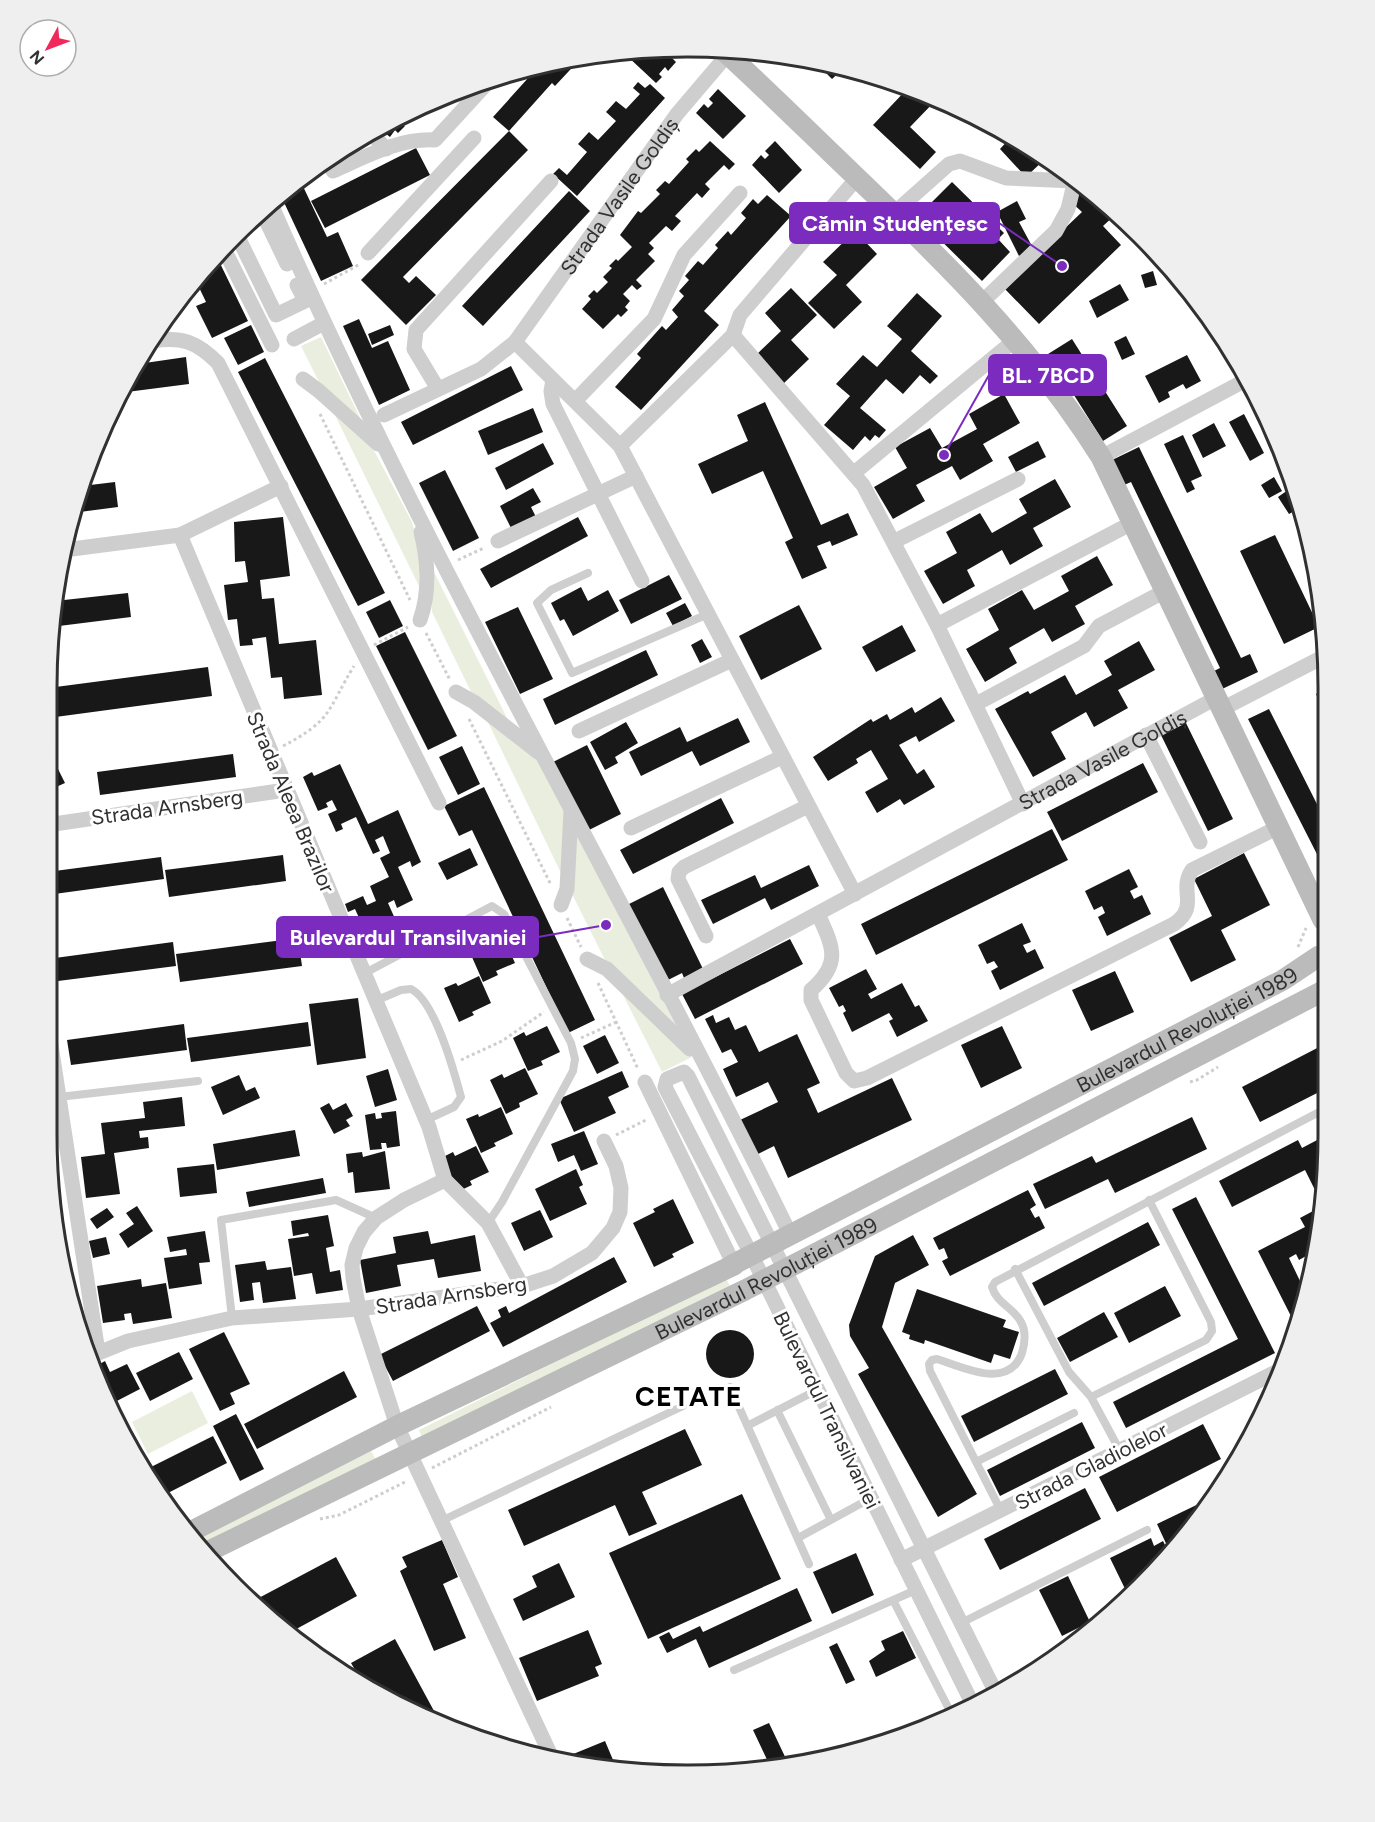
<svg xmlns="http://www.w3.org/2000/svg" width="1375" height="1822" font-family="Figtree,sans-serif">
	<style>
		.green { fill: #eaeede }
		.building { fill: #181818 }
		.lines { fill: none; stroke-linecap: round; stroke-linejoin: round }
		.path { stroke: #cecece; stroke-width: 3; stroke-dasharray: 3 3; stroke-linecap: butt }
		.lane { stroke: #cecece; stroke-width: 8 }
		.street { stroke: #cecece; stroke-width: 15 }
		.secondary { stroke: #bbb; stroke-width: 21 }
		.labels { text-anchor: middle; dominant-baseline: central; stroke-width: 6; stroke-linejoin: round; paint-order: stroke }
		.street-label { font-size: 21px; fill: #313131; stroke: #fff }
		.district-label { font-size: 27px; font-weight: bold; letter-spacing: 1.5px; fill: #000; stroke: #fff }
		.rim { fill: none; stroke: #313131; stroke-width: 3 }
		.leader { fill: none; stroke: #7b2cbf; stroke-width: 2 }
		.callout-dot { fill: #7b2cbf; stroke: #fff; stroke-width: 2 }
		.callout { fill: #7b2cbf; stroke: #7b2cbf; stroke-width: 2 }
		.callout-label { font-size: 22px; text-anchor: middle; font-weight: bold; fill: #fff }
	</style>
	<rect width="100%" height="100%" fill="#fff"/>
	<!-- green -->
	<path class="green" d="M321,337L361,420L319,382L301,346Z
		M330,405L370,443L412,522L419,545V586Z
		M430,564L508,720L474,698L432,612Z
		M485,716L537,757L567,815L562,875Z
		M576,830L679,1031L604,958L571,892Z
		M619,987L692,1057L662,1072Z
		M725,1277L730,1286L422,1438L419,1430Z
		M192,1391L208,1423L148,1454L132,1422Z
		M371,1451L376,1460L199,1549L193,1540Z"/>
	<!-- building -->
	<path class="building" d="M663,49L676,62L668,71L665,67L659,74L662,77L656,83L626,55L630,52Z
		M582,57L555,86L552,83L509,131L493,117L539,66L562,59Z
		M812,59L832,65L844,68L832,79Z
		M638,82L645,88L650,84L665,98L577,196L553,174L559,168L567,175L587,152L578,144L589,132L598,140L616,121L606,112L616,101L626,109L640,94L633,88Z
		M908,88L938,98L910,127L936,152L920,169L873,125Z
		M718,89L746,116L723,139L696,113L704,104L708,108L713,103L709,99Z
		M413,111L402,124L405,126L398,133L395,130L390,137L380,129Z
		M509,131L528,150L403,277L409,283L416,276L436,295L406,325L361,280Z
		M1011,137L1047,157L1026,177L1000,149Z
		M710,141L735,164L729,170L724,165L705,184L710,189L702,198L697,193L675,216L681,221L672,231L666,226L649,243L654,248L648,254L655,261L636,280L642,286L637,290L632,285L623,294L630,301L625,307L628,310L621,317L618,314L603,329L582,309L591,299L588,296L594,290L597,293L608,282L603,277L612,268L609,266L616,259L618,261L632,247L620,235L638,211L641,213L660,194L656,190L665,181L669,184L689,162L686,159L696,149L699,152Z
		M775,141L802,170L779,193L752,165L761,155L765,159L769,155L765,151Z
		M416,148L430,175L325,228L311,201Z
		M300,180L327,237L338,232L353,266L321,281L281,196Z
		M952,182L1004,233L998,239L1010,252L982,281L917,217Z
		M1080,185L1116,214L1103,226L1121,245L1039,324L1003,287L1082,212L1071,202L1081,193L1077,189Z
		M569,191L590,211L483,326L462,306Z
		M767,195L791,216L704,311L719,325L641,410L615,387L641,358L637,354L662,326L666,330L678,317L672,310L684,296L679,291L689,280L685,276L698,261L703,265L718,248L715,245L728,231L731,235L746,218L741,213L753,199L758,204Z
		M1017,201L1026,219L1019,222L1033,248L1019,256L997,212Z
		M855,231L877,254L846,285L862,302L834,329L808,303L837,275L823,262Z
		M216,255L248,321L212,338L196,306L206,302L195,279Z
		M1153,271L1157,285L1145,288L1141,275Z
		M1120,284L1129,300L1097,318L1089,301Z
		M791,288L817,315L791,340L809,359L782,385L754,357L781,331L765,313Z
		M917,293L942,316L911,351L938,376L930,384L920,375L903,394L886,379L860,408L886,430L879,438L875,435L870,441L865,436L853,450L824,425L850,396L836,384L863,355L877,367L902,339L887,326Z
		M359,319L372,348L388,341L410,390L379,405L343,326Z
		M251,325L264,352L238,365L224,338Z
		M390,325L394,335L372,345L368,334Z
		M1126,336L1135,354L1122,360L1114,342Z
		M1072,339L1127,426L1103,441L1048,354Z
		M1187,355L1201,381L1186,389L1183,384L1168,392L1170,397L1159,403L1145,376Z
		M186,357L189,384L119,393L138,364Z
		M265,358L385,593L358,606L238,372Z
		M511,366L523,390L413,445L401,422Z
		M1004,394L1020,423L983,444L993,461L960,480L952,466L916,485L925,501L893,519L874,487L907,468L895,447L930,428L942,448L977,429L969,414Z
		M765,402L821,525L848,513L858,535L832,546L830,541L817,546L827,568L802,579L785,542L793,538L763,471L712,494L698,464L748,441L737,415Z
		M1259,404L1275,434L1271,436L1256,405Z
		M533,408L543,432L488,455L478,431Z
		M1244,414L1264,453L1250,461L1229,422Z
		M1214,423L1226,446L1203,458L1192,435Z
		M1183,435L1202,476L1191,481L1195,489L1187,493L1164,444Z
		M1038,441L1046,457L1016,472L1008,457Z
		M543,443L554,464L506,490L495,468Z
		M1139,447L1241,658L1250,654L1258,672L1220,690L1212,672L1220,668L1131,482L1122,486L1110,461Z
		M445,470L479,538L453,551L419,483Z
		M1274,477L1282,491L1269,498L1261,485Z
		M1055,479L1071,507L1033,528L1043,546L1010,565L1002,550L967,570L975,586L943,604L924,571L957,553L946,532L980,513L992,533L1027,513L1019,499Z
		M1290,479L1298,509L1289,514L1278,497L1288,490L1283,483Z
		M115,482L118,507L72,513L82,486Z
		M533,488L541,502L531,507L536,517L512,530L500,506Z
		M283,517L290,576L260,580L262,599L274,598L279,644L316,640L322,695L284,699L282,677L271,678L266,637L252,639L253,645L240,646L237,619L228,620L224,585L248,582L245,561L235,562L234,522Z
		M578,517L588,536L491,588L480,569Z
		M1275,535L1319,627L1284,644L1240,551Z
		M1097,556L1113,585L1075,606L1085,624L1052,642L1044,628L1009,648L1017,663L985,682L966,649L999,630L988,609L1022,590L1034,610L1069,591L1061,576Z
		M669,575L682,599L631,624L619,600Z
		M581,587L588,601L608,590L619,611L573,636L564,619L560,621L551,603Z
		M128,593L131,617L51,627L55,601Z
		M390,600L403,626L379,638L366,612Z
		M685,603L692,616L673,626L666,613Z
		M799,605L822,649L761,680L739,636Z
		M518,607L553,679L520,694L485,622Z
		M902,625L916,651L876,672L862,647Z
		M405,632L457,736L428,750L376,646Z
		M702,639L712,657L700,663L691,645Z
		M1139,641L1155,670L1118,690L1128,708L1094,727L1086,712L1051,732L1066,759L1033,777L995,709L1028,691L1030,694L1065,675L1076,695L1112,675L1104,661Z
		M646,650L658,675L555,725L543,699Z
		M208,667L212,696L48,718V688Z
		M1323,690V708L1316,694Z
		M941,697L955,721L919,742L916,736L899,745L917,774L924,769L935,787L904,805L900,799L877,813L865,792L888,779L871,750L856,759L858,763L828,781L813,757L871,719L873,722L887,714L890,720L912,707L915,713Z
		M1269,709L1323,816V866L1248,719Z
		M738,718L750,742L700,766L692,751L641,776L629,752L680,727L687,742Z
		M626,722L638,743L615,757L618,763L605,770L590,742Z
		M1186,723L1233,819L1208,831L1161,735Z
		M587,745L621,814L587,831L553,762Z
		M462,746L480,784L458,795L439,757Z
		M233,754L236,777L100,795L97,772Z
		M1143,763L1158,792L1062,841L1047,812Z
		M340,764L368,824L398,810L421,862L412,867L410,861L398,867L413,900L397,908L394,900L388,903L396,921L360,937L354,923L360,920L355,909L348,912L345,904L363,896L367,905L376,901L370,886L389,877L380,858L390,853L383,836L375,840L380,851L373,854L356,817L341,824L343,829L336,832L328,814L337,810L332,800L326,803L328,807L318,811L303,777L312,772L314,776Z
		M56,765L65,783L47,791L48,770Z
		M484,787L595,1020L568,1033L472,830L459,836L444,806Z
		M721,798L734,823L633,874L620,850Z
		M1052,829L1068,860L876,955L861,924Z
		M470,848L478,865L447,880L438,863Z
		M1244,853L1270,905L1221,930L1236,960L1191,982L1169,938L1212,916L1194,879Z
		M283,855L286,881L169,897L165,870Z
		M161,857L164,879L47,895V872Z
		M809,865L819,886L771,910L765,898L713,924L701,900L755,875L761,888Z
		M1129,869L1138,887L1130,891L1134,899L1142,895L1151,914L1107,936L1098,917L1105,913L1102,906L1094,910L1085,891Z
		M663,887L703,969L684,978L682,973L664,982L627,905Z
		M1022,923L1031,942L1023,945L1027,953L1035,949L1044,968L1000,990L991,971L998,967L994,961L987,964L978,945Z
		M503,936L515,963L496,971L498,975L483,982L468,948L480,943L481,946Z
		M298,938L302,966L180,982L176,954Z
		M790,939L803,964L695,1019L682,994Z
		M173,942L176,966L58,981L55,958Z
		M866,969L877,989L868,994L871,999L902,983L915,1007L919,1005L928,1021L897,1037L889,1021L893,1019L889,1013L852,1032L843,1013L846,1011L843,1005L839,1007L829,988Z
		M1115,971L1134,1012L1091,1031L1072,990Z
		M479,976L491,1003L472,1012L474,1015L459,1022L444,988L456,983L458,986Z
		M358,998L366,1058L317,1065L309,1004Z
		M713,1015L716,1023L729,1017L735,1030L746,1025L759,1052L797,1034L820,1083L807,1089L818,1113L892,1078L912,1120L788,1178L774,1146L756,1155L740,1120L778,1102L768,1082L736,1097L723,1069L738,1062L731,1049L722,1053L705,1019Z
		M308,1022L311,1046L191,1062L187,1038Z
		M184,1024L187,1050L71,1065L67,1040Z
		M547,1026L560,1052L541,1061L543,1065L528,1071L513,1038L524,1032L526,1036Z
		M1002,1026L1022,1068L981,1088L961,1045Z
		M605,1035L619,1063L597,1074L583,1046Z
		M1323,1045V1090L1260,1122L1242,1087Z
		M525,1068L538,1094L519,1103L520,1107L506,1114L490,1080L502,1074L504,1078Z
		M388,1069L397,1100L375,1107L366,1076Z
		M622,1071L629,1087L608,1097L616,1113L574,1132L559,1099Z
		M239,1075L246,1091L255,1087L260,1098L223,1115L211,1087Z
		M182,1097L185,1126L139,1131L140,1138L148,1137L149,1148L114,1153L120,1194L86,1198L81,1157L105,1154L101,1123L145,1118L143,1102Z
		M329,1103L333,1110L346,1103L353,1116L346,1120L350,1126L334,1134L320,1108Z
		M501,1107L513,1134L494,1143L496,1146L481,1153L466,1119L478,1114L479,1117Z
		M396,1111L400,1146L387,1148L386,1143H381L382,1149L370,1150L365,1115L375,1113L376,1119L382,1118L381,1113Z
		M1192,1117L1207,1149L1115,1193L1108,1179L1045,1209L1033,1184L1092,1156L1096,1163Z
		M295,1130L300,1156L217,1170L213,1144Z
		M584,1131L598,1164L581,1171L574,1155L558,1162L551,1144Z
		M1321,1138L1323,1206L1305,1170L1232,1207L1219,1181L1298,1140L1302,1148Z
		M476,1146L489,1172L470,1181L472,1185L457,1192L441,1158L453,1152L455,1156Z
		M385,1151L390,1189L355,1193L353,1172L348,1173L346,1154L362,1152L363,1157Z
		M214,1164L217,1193L180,1197L177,1168Z
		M576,1169L583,1185L579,1187L587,1204L550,1221L535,1189Z
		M323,1178L326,1193L249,1207L246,1192Z
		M1028,1190L1036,1205L1030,1209L1035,1218L1039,1216L1045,1228L950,1276L942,1261L948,1258L944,1248L939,1250L933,1238Z
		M1196,1197L1275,1353L1126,1428L1113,1402L1238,1339L1172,1209Z
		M673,1199L694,1243L672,1254L674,1257L654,1267L633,1223L655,1212L653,1209Z
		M137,1206L153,1231L128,1248L119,1234L134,1224L126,1213Z
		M107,1208L114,1217L97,1229L90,1219Z
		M540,1210L553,1237L524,1251L511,1223Z
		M1315,1210L1320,1219L1323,1218L1315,1251L1299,1260L1296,1254L1289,1258L1300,1281L1305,1278L1308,1283L1297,1328L1258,1251L1305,1227L1300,1218Z
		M328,1215L334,1246L326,1248L330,1272L340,1270L343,1290L316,1294L312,1273L294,1276L288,1239L309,1236L308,1233L293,1236L291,1221Z
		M1148,1222L1160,1245L1044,1306L1032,1283Z
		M205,1231L210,1262L199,1263L202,1284L169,1289L164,1258L187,1255L186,1249L170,1252L167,1237Z
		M428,1231L431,1244L475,1235L481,1271L438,1278L434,1259L397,1265L401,1286L366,1293L360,1260L396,1253L393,1237Z
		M913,1235L929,1265L895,1283L882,1327L977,1494L938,1517L858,1374L869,1368L850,1336L849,1325L875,1256Z
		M106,1237L110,1254L93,1258L89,1241Z
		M614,1257L627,1282L503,1347L490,1323L501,1317L498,1310L506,1306L509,1313Z
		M265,1261L267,1270L291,1267L296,1299L263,1303L260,1282L252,1283L254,1300L240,1302L235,1265Z
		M141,1279L142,1287L166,1283L172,1318L133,1324L131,1313L124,1314L125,1320L103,1323L97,1286Z
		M1165,1286L1181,1316L1129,1343L1114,1313Z
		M917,1289L1006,1320L1003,1327L1019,1332L1010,1359L994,1354L991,1363L925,1340L924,1344L909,1339L910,1335L902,1332Z
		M477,1306L490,1331L393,1381L379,1355Z
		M1104,1312L1118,1337L1070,1362L1057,1338Z
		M706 1354a24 24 0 1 1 48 0a24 24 0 1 1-48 0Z
		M224,1332L250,1384L230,1393L235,1404L220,1411L189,1349Z
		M179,1352L193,1379L150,1401L136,1373Z
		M105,1361L110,1372L127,1364L140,1389L111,1404L96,1366Z
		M1055,1369L1068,1394L974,1442L961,1416Z
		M344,1371L357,1397L257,1449L244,1424Z
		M236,1414L264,1469L240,1481L213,1426Z
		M1082,1422L1095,1448L1000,1496L987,1470Z
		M1203,1424L1221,1459L1117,1512L1099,1477Z
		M685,1429L702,1465L642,1492L657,1524L629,1536L615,1505L524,1546L508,1510Z
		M213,1436L227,1463L162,1496L143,1471Z
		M1085,1488L1101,1519L1000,1570L984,1539Z
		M742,1494L781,1579L648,1639L609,1553Z
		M1211,1498L1212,1500L1170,1552L1157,1524Z
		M1151,1538L1154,1546L1163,1541L1169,1553L1141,1588L1129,1597L1110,1558Z
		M442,1540L458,1577L443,1584L466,1638L434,1651L400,1571L407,1567L402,1557Z
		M856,1553L874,1595L832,1614L813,1572Z
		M336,1557L357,1596L289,1633L265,1616L251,1602Z
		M559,1563L575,1597L523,1621L513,1599L537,1587L532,1576Z
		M1068,1576L1090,1622L1062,1636L1039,1590Z
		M797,1588L812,1621L709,1668L696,1639L667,1653L659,1637L669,1632L673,1639L700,1626L703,1632Z
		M588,1630L602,1664L595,1667L599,1676L537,1701L519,1658Z
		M903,1631L916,1658L876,1677L869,1661L885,1650L881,1641Z
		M395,1639L440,1722L404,1709L361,1680L351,1663Z
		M837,1643L855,1680L846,1684L829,1647Z
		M769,1723L788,1763L770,1766L753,1730Z
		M605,1741L616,1767L569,1764L566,1757Z"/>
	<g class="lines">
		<!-- path -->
		<path class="path" d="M324,284L360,264
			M320,414L410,600
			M458,560L484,548
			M426,633L450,680
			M374,645L408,627
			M469,719L551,885
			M283,746C333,720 327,710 354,666
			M567,918L581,947
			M1298,947L1306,928
			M598,983L638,1069
			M581,1038L616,1022
			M461,1060L502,1041L544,1012
			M1190,1082L1197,1080L1218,1067
			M616,1135L648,1119
			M432,1468L551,1407
			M320,1519L339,1515L407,1481"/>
		<!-- lane -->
		<path class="lane" d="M588,573L551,590L537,603L572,673L708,614
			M363,974L492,906L504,914L571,1043L575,1059L573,1071L502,1202L488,1223
			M375,1001L401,990L411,989C435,1001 454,1071 461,1097L454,1107L426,1120
			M59,1097L198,1081
			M1015,1269L1069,1372L1091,1397L1120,1451
			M232,1318L221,1220L336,1200L376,1218
			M730,1387L809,1564
			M1091,1397L1206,1340L1212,1331L1211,1322L1149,1200
			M777,1410L831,1520
			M749,1425L817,1390
			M976,1462L1074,1413
			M1001,1511L930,1371L929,1364L932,1360L937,1359C963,1367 1008,1391 1022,1353C1025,1343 1026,1331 1021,1322C1013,1307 997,1304 992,1287L995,1282L1323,1110
			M441,1521L683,1406
			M798,1538L871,1498
			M893,1600L951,1713
			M961,1623L1147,1530
			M734,1670L916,1590"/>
		<!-- street -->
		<g class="street">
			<path d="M371,133L386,149"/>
			<path d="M326,159L333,171C365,157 399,138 435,140L489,81"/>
			<path d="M271,204C425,557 622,890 791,1236"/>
			<path d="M262,212L287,264"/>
			<path d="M894,213L949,164L960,161L1006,178L1074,181"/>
			<path d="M236,233L276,315L305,301L297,285"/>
			<path d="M223,247L272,345"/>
			<path d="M368,253L474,138"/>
			<path d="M982,302L1056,231L1068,209L1075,180"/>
			<path d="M733,335L863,485L937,625L1023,804"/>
			<path d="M294,339L324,323"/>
			<path d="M152,341C182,336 197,342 218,363L439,803"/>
			<path d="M515,342L620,446L855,894"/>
			<path d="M303,379L319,391L378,444"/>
			<path d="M553,380L551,391L553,404L642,581"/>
			<path d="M438,389L414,349L416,330L551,181"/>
			<path d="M575,401L654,319L684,255L740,193"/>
			<path id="s1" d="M384,415L481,369L515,342L677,114L728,54"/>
			<path d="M620,446L733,335L740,315L857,178"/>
			<path d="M1101,457L1246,380"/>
			<path d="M854,473L1016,339"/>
			<path d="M180,535L429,1127L445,1180L488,1223L522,1286"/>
			<path d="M498,541L636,476"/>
			<path d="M895,541L1018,479"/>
			<path d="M64,550L180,535L281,486"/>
			<path d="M420,620C430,593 428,560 421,532"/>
			<path d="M937,625L1132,523"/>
			<path d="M456,692L474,702L538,752"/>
			<path d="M976,704L1084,646L1099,626L1165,591"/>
			<path d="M1222,709L1323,657"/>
			<path d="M579,731L732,660"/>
			<path d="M1146,735L1200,842"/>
			<path d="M47,825L286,790"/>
			<path d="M631,828L782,757"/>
			<path d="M561,905L567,889L571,811"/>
			<path d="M818,914C833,947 842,963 811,990V1000L846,1073L854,1081L867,1078L1174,924C1200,906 1178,890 1192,870L1279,827"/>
			<path d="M706,936L678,879L679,872L684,867L808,806"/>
			<path d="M587,959L607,969L690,1049"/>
			<path id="s2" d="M667,995L1216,698"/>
			<path d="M47,1019L98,1352"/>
			<path d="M645,1082L734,1265"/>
			<path d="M445,1180L404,1200L376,1218L364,1232L356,1248L352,1265L353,1278L359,1309L397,1426L553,1760"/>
			<path d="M91,1356L128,1341L232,1318L359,1309L522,1286L553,1276L592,1253L613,1228L620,1212L621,1188L616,1166L604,1141"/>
			<path d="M901,1560L1280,1370"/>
			<path d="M972,1703L751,1254L665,1087L667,1079L684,1072L688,1076L995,1691"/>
		</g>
		<!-- secondary -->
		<g class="secondary">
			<path d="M723,50C767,90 809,132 852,173C944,261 1033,348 1101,457L1323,920"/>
			<path id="s3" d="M732,1265L1283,980L1319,956"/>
			<path d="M188,1533L397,1426L734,1265"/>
			<path id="s4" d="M203,1554L745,1290L1323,991"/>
		</g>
	</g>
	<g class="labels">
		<!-- street labels -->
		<g class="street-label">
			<text stroke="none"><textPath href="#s1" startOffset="330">Strada Vasile Goldiș</textPath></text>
			<text stroke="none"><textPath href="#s2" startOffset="495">Strada Vasile Goldiș</textPath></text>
			<text transform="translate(291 802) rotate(67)">Strada Aleea Brazilor</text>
			<text transform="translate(167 807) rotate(-8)">Strada Arnsberg</text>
			<text stroke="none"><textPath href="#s3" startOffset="512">Bulevardul Revoluției 1989</textPath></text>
			<text stroke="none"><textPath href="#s4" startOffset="627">Bulevardul Revoluției 1989</textPath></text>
			<text transform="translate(451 1295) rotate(-9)">Strada Arnsberg</text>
			<text transform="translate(827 1410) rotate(64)">Bulevardul Transilvaniei</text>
			<text transform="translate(1091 1466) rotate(-27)">Strada Gladiolelor</text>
		</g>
		<!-- district labels -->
		<g class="district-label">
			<text x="689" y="1396">CETATE</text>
		</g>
	</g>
	<!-- crop -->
	<path d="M0 0H1375V1822H0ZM687 57H688A630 630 0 0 1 1318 687V1135A630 630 0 0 1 688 1765H687A630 630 0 0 1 57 1135V687A630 630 0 0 1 687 57Z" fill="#efefef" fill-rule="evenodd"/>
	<path class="rim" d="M687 57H688A630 630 0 0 1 1318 687V1135A630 630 0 0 1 688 1765H687A630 630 0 0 1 57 1135V687A630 630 0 0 1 687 57Z"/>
	<!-- callouts -->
	<path class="leader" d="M1062 266L999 223M944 455L989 375M606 925L538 937"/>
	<g class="callout-dot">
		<circle cx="1062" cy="266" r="6"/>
		<circle cx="944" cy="455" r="6"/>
		<circle cx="606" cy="925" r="6"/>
	</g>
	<g class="callout">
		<rect x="790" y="203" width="209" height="40" rx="6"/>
		<rect x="989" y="355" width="117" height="40" rx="6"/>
		<rect x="277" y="917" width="261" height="40" rx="6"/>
	</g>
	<g class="callout-label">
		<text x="895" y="231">Cămin Studențesc</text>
		<text x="1048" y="383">BL. 7BCD</text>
		<text x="408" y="945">Bulevardul Transilvaniei</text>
	</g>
	<!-- north arrow -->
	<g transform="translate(48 48) rotate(229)"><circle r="28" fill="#ffffff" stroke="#adadad" stroke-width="1.5"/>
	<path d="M0-4.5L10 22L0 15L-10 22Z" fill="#f1295b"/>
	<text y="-9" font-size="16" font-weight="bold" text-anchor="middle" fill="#313131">N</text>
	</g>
</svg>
